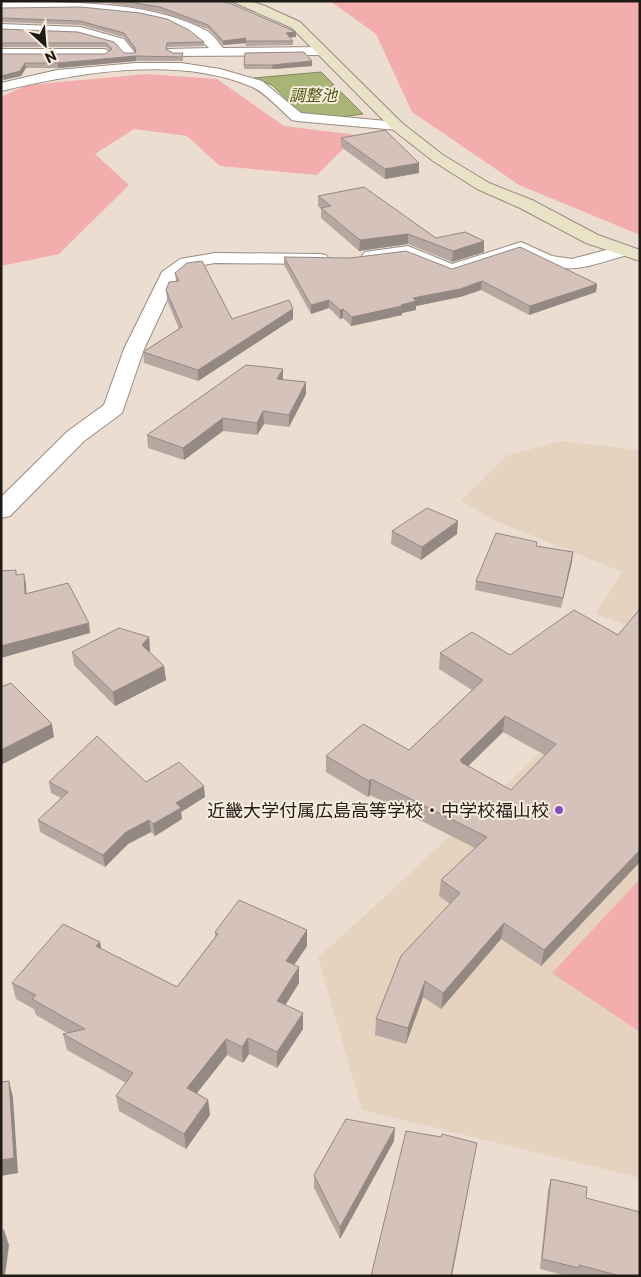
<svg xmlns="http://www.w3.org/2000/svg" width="641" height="1277" font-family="Commissioner,'Noto Sans JP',sans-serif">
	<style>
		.built { fill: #e5d3c0 }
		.green { fill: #f4adad }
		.water { fill: #a9b576; stroke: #7f8659 }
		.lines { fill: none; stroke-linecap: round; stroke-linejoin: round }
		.street-casing { stroke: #988c80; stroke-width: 2 }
		.secondary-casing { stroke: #988c80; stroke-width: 2 }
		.street { fill: #fff; fill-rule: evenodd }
		.secondary { fill: #eae2c7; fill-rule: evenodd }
		.wall { fill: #b6a7a1; fill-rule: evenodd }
		.shaded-wall { fill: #948883 }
		.building { fill: #d4c2bb; stroke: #948883; fill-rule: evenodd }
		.poi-dot { fill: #894abf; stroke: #f8ecde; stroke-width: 2 }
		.labels { text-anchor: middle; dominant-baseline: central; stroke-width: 4; stroke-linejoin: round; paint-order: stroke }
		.far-water-label { font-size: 16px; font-style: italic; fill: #4d570f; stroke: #f8ecde }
		.poi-label { font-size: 18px; fill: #1e1a15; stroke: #f8ecde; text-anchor: end }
	</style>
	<rect width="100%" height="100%" fill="#ebded1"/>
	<!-- built -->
	<path class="built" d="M559,441L640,450V629L595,614L622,572L493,520L461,500L506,456Z
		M640,661V1178L362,1110L318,958Z"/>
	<!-- green -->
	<path class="green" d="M330,1H640V235L519,185L412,112L376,34Z
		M147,74L217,79L284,126L357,135L317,175L220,166L187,136L134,129L95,154L129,185L59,254L1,266V97L27,85Z
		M640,879V1032L552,973Z"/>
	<!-- water -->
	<path class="water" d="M321,72L363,114L332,118L302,114L272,85L254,78Z"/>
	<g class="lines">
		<defs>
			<path id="street" d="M1,2C65,2 151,0 207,31C213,35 218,42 223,48L322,47L328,51L322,55L173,56L167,52L168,49L209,48C168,1 60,9 1,10Z
				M1,24L80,27L124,39L135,53L134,56H124L116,45L79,35L1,32Z
				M1,49H105L111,53L105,57H1Z
				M136,63H181L220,69L262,81L301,113L397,122L404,126L397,130L297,121L292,120C280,110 265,92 250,86C175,55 77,73 1,91V83L57,70Z
				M521,242L552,256L572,259L621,246L627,247L630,251L627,255C579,269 567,277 520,253L451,275L406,257L371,261L365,260L362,256L365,252L408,246L452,264Z
				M215,253L320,254L326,255L329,259L326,263L320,264L215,263L192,267L177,279L144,349L122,413L84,441L10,516L1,518V497L68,431L104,405L124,349L162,272L180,259Z"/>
			<path id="secondary" d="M231,1H250L265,6L300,22L402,123L443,155L489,183L532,200L598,235L640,250V261L586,243L520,208L477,189L433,161L392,129L292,28Z"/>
		</defs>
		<!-- street casing -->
		<use href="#street" class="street-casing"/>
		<!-- secondary casing -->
		<use href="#secondary" class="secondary-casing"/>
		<!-- street -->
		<use href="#street" class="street"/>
		<!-- secondary -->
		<use href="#secondary" class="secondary"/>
	</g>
	<!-- wall -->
	<path class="wall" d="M43,1H220L296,32V37H290L293,41V45L246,46L245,43L223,45L208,29L161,12L107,3Z
		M1,8L204,42V46L167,47V50L173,53H183V61H136L58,68H26L21,76L1,80V54H105L110,51L106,47H1V29L114,42L124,53H135V52L124,37L80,25L1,22Z
		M244,65L312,66L273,69H244Z
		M341,138L419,173L385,179L341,147Z
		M318,196L436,238L484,241V252L452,262L408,244L359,251L321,218V209L318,206Z
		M284,257L452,269L597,284L596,292L529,315L481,290L460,297L416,306V310L402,313V315L351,326L343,318L340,319L329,308L311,314L284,265Z
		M175,273L232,319H293L198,381L144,363L143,352L179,329L167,300L166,290L176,281Z
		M283,380L306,382V394L289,427L264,424L257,435L223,431L184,460L148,448L147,435Z
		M392,531L457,534L421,560L391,544Z
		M537,542V546L573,552L561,608L475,590L476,581Z
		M640,609V862L541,966L501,939L441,1009L423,997L406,1044L375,1035L376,1019L450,904L439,896L441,880L475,848L370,795L368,797L326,772V756L409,750L472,690L439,669L440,653L510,655L618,635ZM503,732L545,755L511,790L468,766Z
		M149,637L150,651L149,652L164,666L166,680L115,706L74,665L72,652Z
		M49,782H146L205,797L181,812L182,819L155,836L151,832L128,844L105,867L40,832L38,820L61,798L51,793Z
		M215,932L307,946L294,965L299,967V983L285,1005L303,1029L277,1068L249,1054L243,1063L227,1055L197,1093L208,1100L210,1115L186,1149L119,1111L116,1096L126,1083L67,1050L63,1034L67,1033L36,1015L34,1009L16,999L12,983L100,942L101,949L177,987L215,937Z
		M394,1141L340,1239L314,1188V1175Z
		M551,1179L586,1198L640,1276H567L540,1269L548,1190Z"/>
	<!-- shaded-wall -->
	<path class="shaded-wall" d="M296,32V37L286,38V33Z
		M246,38V43L223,45V41Z
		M136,56V61L58,68V63Z
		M312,61V66L273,69L272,65Z
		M25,63L26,68L21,76L4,80L3,76Z
		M419,163V173L385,179V169Z
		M408,234V244L359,251L360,240Z
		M484,241V252L452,262L453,251Z
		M482,281L481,290L460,297L416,306V310L402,313V315L351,326L352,317L401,305L413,298Z
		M597,284L596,292L529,315L530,306Z
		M329,300V308L311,314V305Z
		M293,309V319L198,381V370Z
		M343,309V318L340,319V310Z
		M283,369V381L277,379Z
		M306,382V394L289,427V415Z
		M263,411L264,424L257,435V423Z
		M223,418V431L184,460L183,448Z
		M458,521L457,534L421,560L422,547Z
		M573,552L572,562L561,608L563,598Z
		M24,574L26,584L27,605L25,594Z
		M89,623L90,633L1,658V646Z
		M149,637L150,651L143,658L142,645Z
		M164,666L166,680L115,706L113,692Z
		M505,716L503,732L461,773L460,760Z
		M52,724L54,737L1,765V750Z
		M371,779L370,795L368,797L369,781Z
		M204,786L205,797L181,812L182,819L155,836L153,824L176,803Z
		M149,820L151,832L128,844L105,867L103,855L126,832Z
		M640,850V862L541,966L544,950Z
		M504,923L501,939L441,1009L443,993Z
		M307,930V946L286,977V961Z
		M100,942L103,958L96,946Z
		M299,967V983L278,1017L277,1001Z
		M425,981L423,997L406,1044L408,1028Z
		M303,1013V1029L277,1068V1052Z
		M248,1038L249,1054L243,1063L242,1047Z
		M226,1039L227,1055L189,1103L187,1088Z
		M9,1081L13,1097L18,1173L1,1176V1160Z
		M208,1100L210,1115L186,1149L184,1134Z
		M395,1128L394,1141L340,1239V1227Z
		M477,1143L452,1276H451Z
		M4,1230L9,1245L5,1276H1V1252Z"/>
	<!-- building -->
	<path class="building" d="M123,1H220L232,4L296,32L286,33L293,41H245L246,38L223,41L208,25L160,7Z
		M81,7L140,13L167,19L189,30L204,42L167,43L166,49L173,53H183L182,57L136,56L58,63H25L20,71L1,76V54H105L112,49L106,43H1V29L78,32L114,42L124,53H135L136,49L124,33L80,21L1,18V8Z
		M304,52L312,61L272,65H244L245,53Z
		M385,130L419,163L385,169L341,138Z
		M364,187L436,238L465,232L484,241L453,251L408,234L360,240L321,208L331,206L318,196Z
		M520,247L597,284L530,306L482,281L460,289L413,298L416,301L401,305L402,306L352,317L343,309L340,310L329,300L311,305L284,257L350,258L406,251L452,269Z
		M202,261L232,319L289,300L293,309L198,370L143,352L182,327L166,290L169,282L179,281L175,273L187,263Z
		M246,365L283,369L277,379L306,382L289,415L263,411L257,423L223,418L183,448L147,435Z
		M427,508L458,521L422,547L392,531Z
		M496,533L537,542L536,546L573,552L563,598L476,581Z
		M16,570V575L24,574L25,594L68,583L89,623L1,646V571Z
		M640,609V850L544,950L504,923L443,993L425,981L408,1028L376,1019L401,956L460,893L441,880L487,837L371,779L369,781L326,756L363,724L409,750L483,680L440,653L472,632L510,655L574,610L618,635ZM505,716L556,744L511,790L461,762L463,761L460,760Z
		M119,628L149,637L142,645L164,666L113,692L72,652Z
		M11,683L52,724L1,750V687Z
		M97,736L146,782L179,762L204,786L176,803L181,808L153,824L149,820L126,832L103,855L38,820L68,792L49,782Z
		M239,900L307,930L286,961L299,967L277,1001L303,1013L277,1052L248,1038L242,1047L226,1039L187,1088L208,1100L184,1134L116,1096L133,1073L63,1034L85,1029L32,999L36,995L12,983L63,924L100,942L96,946L177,987L218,934L215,932Z
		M9,1081L14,1158L1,1160V1082Z
		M346,1119L395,1128L340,1227L314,1175Z
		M406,1131L441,1137L442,1134L477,1143L451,1276H371Z
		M551,1179L587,1187L586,1198L640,1212V1276H620L579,1265V1268L542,1259Z
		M1,1230H4L1,1252Z"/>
	<!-- markers -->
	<circle class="poi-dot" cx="559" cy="810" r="5"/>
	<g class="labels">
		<!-- far-water labels -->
		<g class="far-water-label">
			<text x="313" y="94">調整池</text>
		</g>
		<!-- poi labels -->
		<g class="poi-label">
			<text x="549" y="810">近畿大学付属広島高等学校・中学校福山校</text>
		</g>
	</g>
	<!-- border -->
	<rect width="641" height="1277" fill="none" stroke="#1e1a15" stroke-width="5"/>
	<!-- north arrow -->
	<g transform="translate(45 45) rotate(154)" stroke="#f8ecde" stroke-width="4" paint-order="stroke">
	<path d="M0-4L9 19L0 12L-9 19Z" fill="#1e1a15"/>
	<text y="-8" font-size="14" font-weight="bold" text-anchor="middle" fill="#1e1a15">N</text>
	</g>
</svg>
